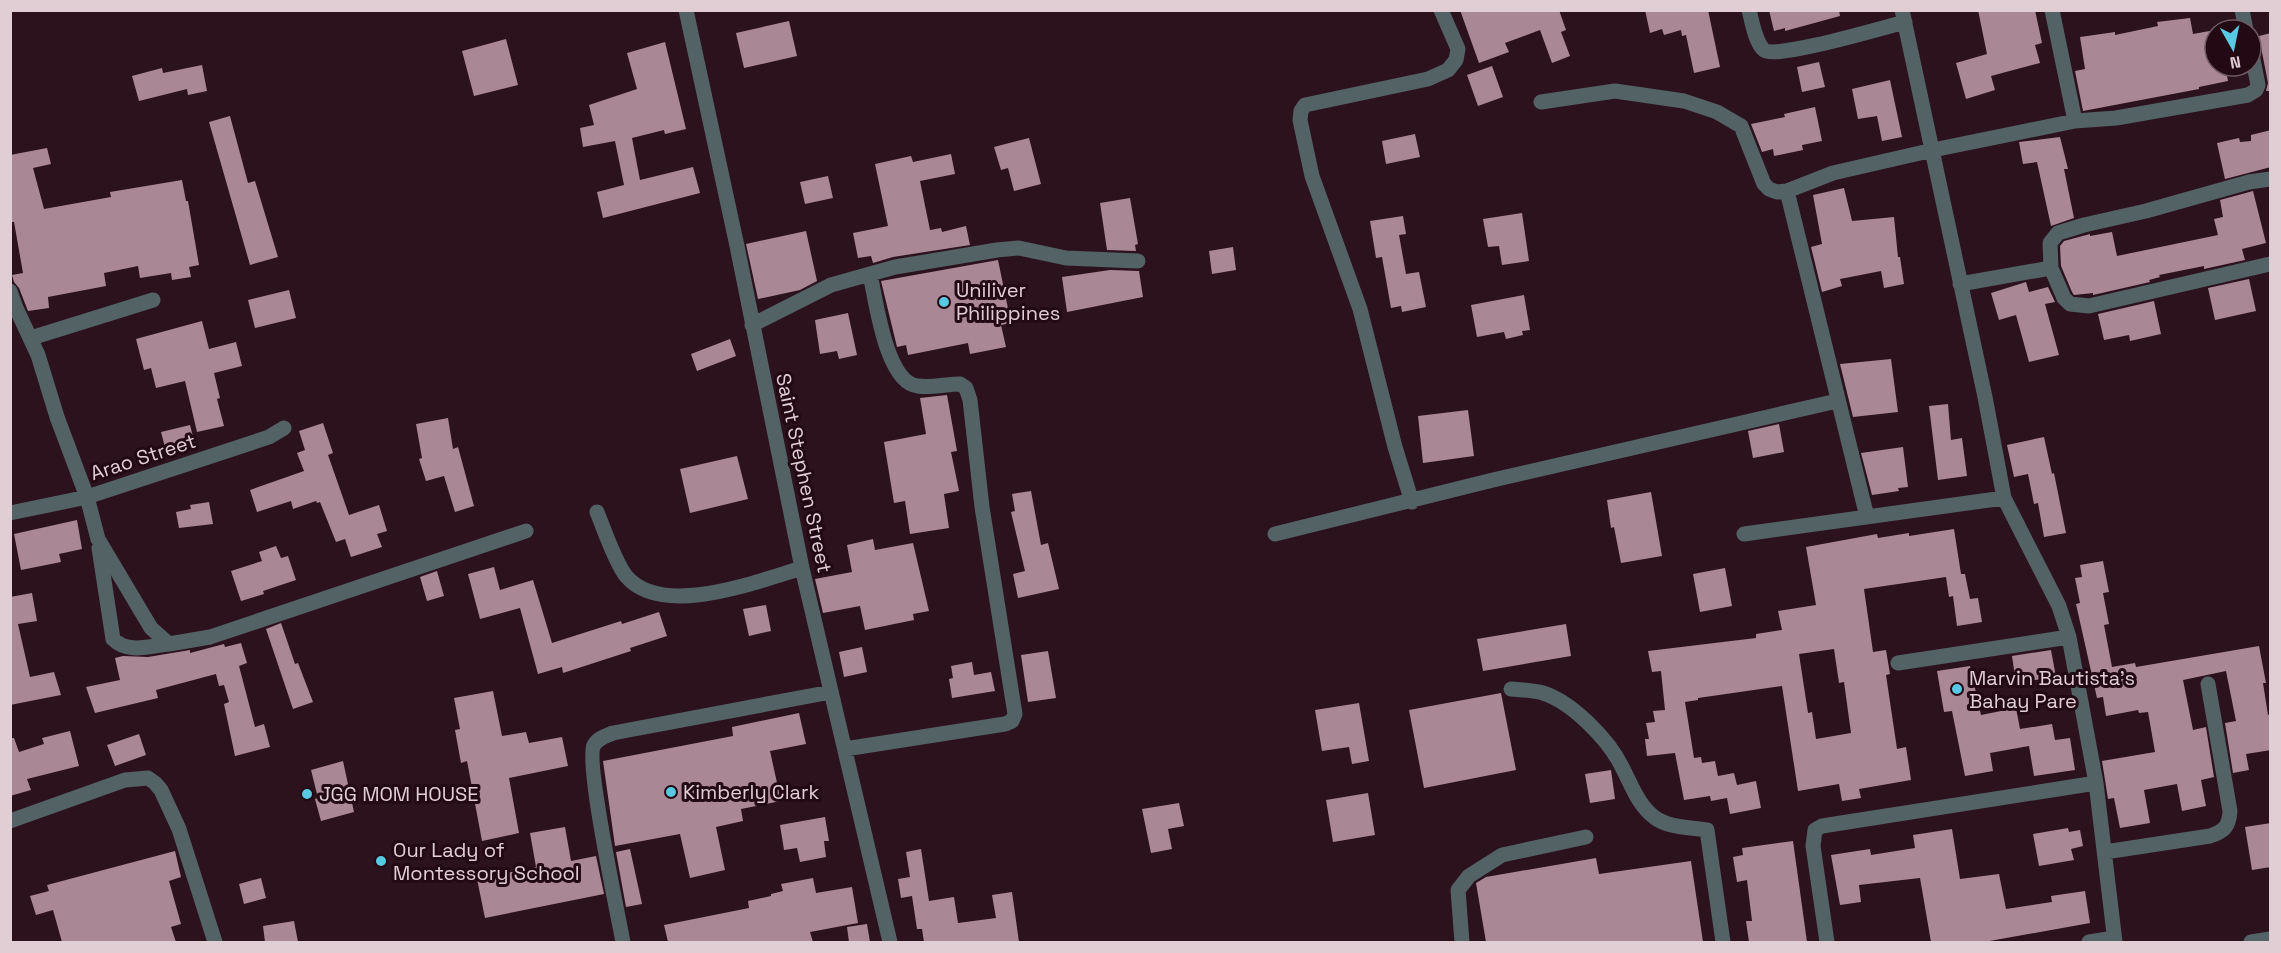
<svg xmlns="http://www.w3.org/2000/svg" width="2281" height="953" font-family="'Space Grotesk',sans-serif">
	<style>
		.building { fill: #aa8794; fill-rule: evenodd }
		.lines { fill: none; stroke-linecap: round; stroke-linejoin: round }
		.minor { stroke: #526265; stroke-width: 15 }
		.poi-dot { fill: #57c9e2; stroke: #220914; stroke-width: 2 }
		.labels { text-anchor: middle; dominant-baseline: central; stroke-width: 6; stroke-linejoin: round; paint-order: stroke }
		.poi-label { font-size: 20px; fill: #e1ced5; stroke: #220914; text-anchor: start }
		.street-label { font-size: 20px; fill: #e1ced5; stroke: #220914 }
	</style>
	<rect width="100%" height="100%" fill="#2c121d"/>
	<!-- building -->
	<path class="building" d="M1460,10H1559L1566,30L1561,32L1570,56L1552,63L1540,30L1505,43L1509,52L1479,63Z
		M1645,10H1708L1720,67L1694,73L1686,35L1682,36L1681,30L1664,35L1662,29L1650,33Z
		M1769,10H1839L1840,16L1785,31V28L1774,31Z
		M1978,10H2035L2042,43L2035,45L2040,63L1991,76L1995,90L1966,99L1956,63L1987,54Z
		M2190,18L2193,34L2215,30V66H2225L2228,81L2199,87V89L2083,111L2075,71L2085,69L2080,37L2115,32V35L2158,26L2157,22Z
		M789,21L797,56L744,68L736,33Z
		M2271,33V91H2266L2268,83L2261,47L2258,42L2251,38Z
		M506,39L518,85L474,96L462,51Z
		M665,42L686,129L665,134L664,130L632,138L640,180L693,167L700,193L603,218L597,192L624,185L615,141L583,147L580,128L594,125L589,105L637,89L627,53Z
		M1819,62L1825,87L1802,92L1797,67Z
		M202,65L207,91L188,95L187,89L139,101L132,76L162,68L163,73Z
		M1492,66L1503,97L1478,106L1467,75Z
		M1890,80L1902,137L1882,141L1877,116L1858,119L1852,89Z
		M1815,107L1822,141L1802,145L1803,150L1774,156L1773,149L1762,152L1751,124L1785,117L1784,114Z
		M230,116L248,183L255,181L278,257L250,265L209,122Z
		M2271,130V167L2225,179L2217,143L2239,138L2240,142L2251,141V135Z
		M1415,134L1420,157L1386,164L1382,141Z
		M2060,137L2068,169H2064L2074,218L2051,226L2037,162L2023,164L2019,142Z
		M1029,138L1041,184L1014,191L1008,168L1001,170L994,147Z
		M47,148L51,164L33,168L44,209L111,197L110,192L182,180L186,201H188L199,265L189,267L191,277L172,280L171,273L140,278L138,266L104,273L106,286L48,297L49,308L28,311L19,288L14,282L12,275L23,273L14,222H10V155Z
		M951,154L955,174L920,181L930,230L941,228L942,232L966,226L970,245L893,257L873,263L871,256L858,258L853,233L888,226L875,164L911,156L913,162Z
		M828,176L833,198L805,204L800,182Z
		M1844,188L1852,221L1894,217L1898,257H1900L1904,284L1884,288L1881,271L1840,279L1842,286L1822,292L1811,247L1822,244L1813,195Z
		M2253,191L2266,243L2242,249L2245,260L2204,269V266L2159,275L2160,277L2149,280L2150,282L2093,295V293L2074,295L2072,292L2061,266L2060,246L2064,241L2090,234V236L2112,232L2117,256L2218,235L2214,219L2223,217L2220,200Z
		M1130,198L1138,244L1135,245L1136,251L1107,250L1100,203Z
		M1522,213L1529,261L1502,265L1499,246L1488,247L1483,219Z
		M1403,216L1406,234L1399,235L1406,274L1419,272L1426,307L1402,312L1401,306L1391,308L1382,257L1376,258L1370,221Z
		M806,231L817,281L800,290L758,299L746,244Z
		M1233,247L1236,270L1212,274L1209,251Z
		M998,260L1011,323L1001,325L1006,347L970,354L968,343L908,355L906,345L897,347L881,281Z
		M1110,270L1139,271L1143,297L1067,312L1062,277Z
		M2249,279L2256,311L2215,320L2208,288Z
		M2026,282L2029,292L2048,287L2055,302L2045,304L2059,355L2029,362L2016,315L1999,320L1991,293Z
		M289,290L296,318L255,328L248,300Z
		M1524,295L1530,330L1522,331L1523,335L1506,339L1504,332L1477,337L1471,305Z
		M2154,301L2161,334L2130,341L2129,335L2104,340L2098,314Z
		M848,313L857,355L839,359L837,351L820,354L815,320Z
		M202,321L209,349L236,342L242,366L214,373L220,398L217,399L224,426L197,432L185,381L156,388L151,368L144,370L136,339Z
		M730,339L736,356L697,371L691,354Z
		M1891,359L1898,412L1853,417L1840,364Z
		M947,395L957,451L951,452L959,491L944,494L949,528L910,534L905,501L894,503L884,442L926,434L920,398Z
		M1948,404L1951,440L1962,438L1967,476L1938,480L1929,406Z
		M1468,410L1474,456L1423,463L1418,416Z
		M448,418L453,449L458,447L474,506L455,512L444,476L426,481L419,459L422,458L416,424Z
		M323,423L333,453L328,455L349,515L379,505L387,531L377,534L382,547L351,557L345,539L336,542L320,502L317,503L316,501L293,509L291,501L257,512L250,490L304,471L297,453L305,450L299,431Z
		M1779,424L1784,452L1753,458L1748,431Z
		M190,425L195,444L166,451L161,432Z
		M2044,437L2052,474L2054,473L2066,533L2044,537L2038,503L2034,504L2028,474L2014,477L2007,445Z
		M1903,447L1908,487L1898,488L1899,491L1872,495L1861,453Z
		M737,456L748,499L690,513L680,469Z
		M1031,491L1041,545L1048,543L1059,589L1018,598L1013,574L1025,571L1011,512L1015,511L1012,494Z
		M1651,492L1662,556L1621,563L1614,527L1611,528L1607,500Z
		M209,502L213,524L179,528L176,512L191,509L190,505Z
		M77,520L82,549L59,554L61,562L21,570L14,534Z
		M1954,529L1961,574H1965L1970,599L1978,598L1982,622L1957,626L1953,596L1949,597L1946,577L1864,589L1873,652L1886,650L1890,674L1886,675L1897,749L1906,747L1911,780L1859,789L1861,798L1842,801L1839,784L1798,791L1782,686L1698,698V700L1685,702L1694,758L1701,757L1702,763L1715,761L1718,776L1734,773L1737,785L1756,781L1761,808L1730,814L1727,798L1711,801L1710,796L1684,800L1675,753L1647,756L1645,739H1649L1646,723L1655,722L1653,711L1665,710L1661,671L1652,672L1648,651L1756,638V634L1782,630L1778,611L1816,605L1806,547L1877,534L1878,538L1909,533V536ZM1834,649L1839,683L1844,682L1851,733L1816,739L1812,712L1808,713L1799,654Z
		M873,539L875,550L913,543L929,611L913,614L914,620L865,630L860,606L823,613L815,579L852,572L847,545Z
		M276,546L281,558L288,556L296,580L263,591L264,594L241,601L231,571L262,561L259,552Z
		M2103,561L2109,592L2103,593L2109,624L2104,625L2112,667L2135,663L2136,667L2259,646L2266,683H2263L2268,715L2271,714V750L2246,754L2249,770L2233,773L2225,723L2236,721L2226,671L2183,680L2193,730L2206,727L2214,777L2201,780L2206,806L2182,811L2177,784L2144,790L2150,823L2120,828L2114,798L2108,799L2102,761L2155,752L2148,712L2139,713L2138,710L2106,716L2103,697L2097,698L2076,604L2080,603L2075,578L2082,577L2080,565Z
		M494,567L500,590L533,580L552,643L621,621L622,624L659,612L667,636L630,648L631,651L563,673L562,667L538,674L520,608L480,619L468,574Z
		M1725,568L1732,606L1700,612L1693,574Z
		M437,571L444,596L427,601L420,577Z
		M32,593L37,621L18,624L30,677L54,672L61,695L10,705V597Z
		M766,605L771,631L749,636L743,609Z
		M281,623L295,664L298,663L313,702L293,709L266,629Z
		M1566,624L1571,656L1483,671L1477,639Z
		M241,643L247,663L239,666L255,727L264,724L270,747L235,756L224,704L229,702L224,685L219,686L216,674L156,690L158,698L95,713L86,687L120,680L115,658L123,656L148,657L190,650V653L224,644L225,647Z
		M862,647L867,672L844,677L839,652Z
		M2051,650L2056,677L2016,683L2012,656Z
		M1048,651L1056,698L1028,702L1021,655Z
		M972,662L974,675L991,672L995,691L952,698L949,679L953,678L951,666Z
		M1970,666L1981,715L2016,708L2020,729L2052,724L2055,740L2070,738L2075,770L2034,776L2029,746L1990,753L1993,771L1965,776L1952,711L1944,712L1937,671Z
		M493,691L502,736L526,732L529,743L562,737L568,766L509,778L519,833L482,841L467,761L461,763L455,730L460,729L454,698Z
		M1501,693L1516,770L1424,788L1409,710Z
		M1359,703L1369,761L1352,764L1349,747L1322,751L1315,710Z
		M799,713L806,744L770,751L781,801L741,809L743,821L716,827L725,870L690,878L680,834L615,846L603,761L733,736L732,727Z
		M70,731L79,766L27,779L31,790L10,796V738H14L19,752L44,744L42,738Z
		M139,734L146,755L115,766L107,745Z
		M343,761L354,812L321,821L315,799L318,798L311,770Z
		M1611,770L1615,799L1590,803L1585,774Z
		M1368,793L1375,835L1333,842L1326,800Z
		M1179,803L1184,826L1168,829L1172,849L1151,853L1142,809Z
		M825,817L829,841H824L826,857L800,862L797,848L784,850L780,825Z
		M2271,823V867L2252,870L2245,827Z
		M565,827L571,861L596,856L604,894L485,918L477,879L536,867L530,833Z
		M2068,828L2069,832L2080,830L2083,846L2071,849L2074,860L2039,866L2033,834Z
		M1952,829L1960,879L1999,874L2006,909L2052,902L2051,896L2085,891L2090,923L1984,942H1931L1920,878L1859,885L1861,902L1840,905L1831,855L1870,849L1871,855L1915,848L1913,835Z
		M1793,841L1807,942H1749L1746,921H1752L1747,880L1737,882L1733,857L1743,855L1742,848Z
		M630,849L642,904L626,907L616,852Z
		M921,849L929,901L954,897L958,923L996,918L992,895L1012,892L1019,942H924L922,929H917L912,896L901,898L898,879L910,877L906,852Z
		M175,851L181,877L169,881L181,924L171,927L176,942H62L53,910L36,915L30,896L49,891L47,885Z
		M1596,858L1599,874L1691,861L1703,942H1486L1476,883L1486,877Z
		M261,878L266,898L244,904L239,884Z
		M813,878L816,893L852,887L858,923L810,932L813,942H668L664,925L749,908L748,901L771,896V894L783,891L781,884Z
		M294,921L298,942H265L263,926Z
		M867,924L870,942H849L847,927Z"/>
	<g class="lines">
		<!-- minor -->
		<path class="minor" d="M686,10L737,246L802,568L890,942
			M1749,10C1752,21 1755,42 1764,50C1774,60 1885,27 1905,22
			M1902,10L1985,397L2004,498L2059,606L2069,637L2096,783L2115,942
			M2052,10L2075,121
			M2242,10L2246,30
			M1541,102L1615,91L1684,101L1717,112L1741,126L1764,184L1769,189L1777,192L1787,191L1833,173L1933,150L2075,121L2116,118L2248,95L2256,90L2258,85L2251,49
			M1787,191L1867,517
			M2051,268L2050,243L2058,233L2084,225L2146,211L2249,182L2270,179
			M1960,284L2051,268L2064,298L2070,304L2089,306L2270,264
			M10,291L16,308L38,355L57,417L87,497L98,539L151,628L169,644L210,637L526,531
			M752,325L831,285L895,267L997,250L1019,248L1066,258L1138,261
			M31,338L153,300
			M1412,502L1395,447L1360,309L1312,176L1300,120L1301,111L1305,105L1428,79L1448,70L1456,60L1458,49L1441,10
			M597,512C604,529 615,562 626,576C662,619 758,581 802,568
			M10,513L87,497L269,437L284,428
			M1275,534L1493,480L1837,401
			M1744,534L2004,498
			M99,548L113,639C128,654 150,646 169,644
			M1898,663L2069,637
			M1511,689C1521,690 1533,690 1543,693C1572,702 1609,740 1622,767C1631,784 1638,805 1654,817C1668,828 1690,827 1707,830L1723,942
			M845,749L1005,724L1012,721L1015,714L982,507L970,400L966,388L960,384C947,384 931,388 918,386C886,383 876,301 870,274
			M10,821L125,780L148,778L155,783L161,790L179,829L215,942
			M2105,852L2210,836C2225,831 2229,826 2230,811L2208,684
			M623,942C618,915 585,760 594,745C598,738 606,736 613,733L831,692
			M1462,942L1458,890L1469,876L1502,855L1586,837
			M1827,942L1813,846L1815,830L1822,826L2096,783
			M2089,942L2114,938
			M2251,942L2270,939"/>
	</g>
	<!-- markers -->
	<g class="poi-dot">
		<circle cx="944" cy="302" r="6"/>
		<circle cx="1957" cy="689" r="6"/>
		<circle cx="671" cy="792" r="6"/>
		<circle cx="307" cy="794" r="6"/>
		<circle cx="381" cy="861" r="6"/>
	</g>
	<g class="labels">
		<!-- poi labels -->
		<g class="poi-label">
			<text x="956" y="290">Uniliver<tspan x="956" dy="23">Philippines</tspan></text>
			<text x="1969" y="678">Marvin Bautista's<tspan x="1969" dy="23">Bahay Pare</tspan></text>
			<text x="683" y="792">Kimberly Clark</text>
			<text x="319" y="794">JGG MOM HOUSE</text>
			<text x="393" y="850">Our Lady of<tspan x="393" dy="23">Montessory School</tspan></text>
		</g>
		<!-- street labels -->
		<g class="street-label">
			<text transform="translate(143 457) rotate(-18)">Arao Street</text>
			<text transform="translate(804 473) rotate(78)">Saint Stephen Street</text>
		</g>
	</g>
	<!-- border -->
	<rect width="2281" height="953" fill="none" stroke="#e1ced5" stroke-width="24"/>
	<!-- north arrow -->
	<g transform="translate(2233 48) rotate(171)"><circle r="28" fill="#220914" stroke="#6e5861" stroke-width="1.5"/>
	<path d="M0-4.5L10 22L0 15L-10 22Z" fill="#57c9e2"/>
	<text y="-9" font-size="16" font-weight="bold" text-anchor="middle" fill="#e1ced5">N</text>
	</g>
</svg>
